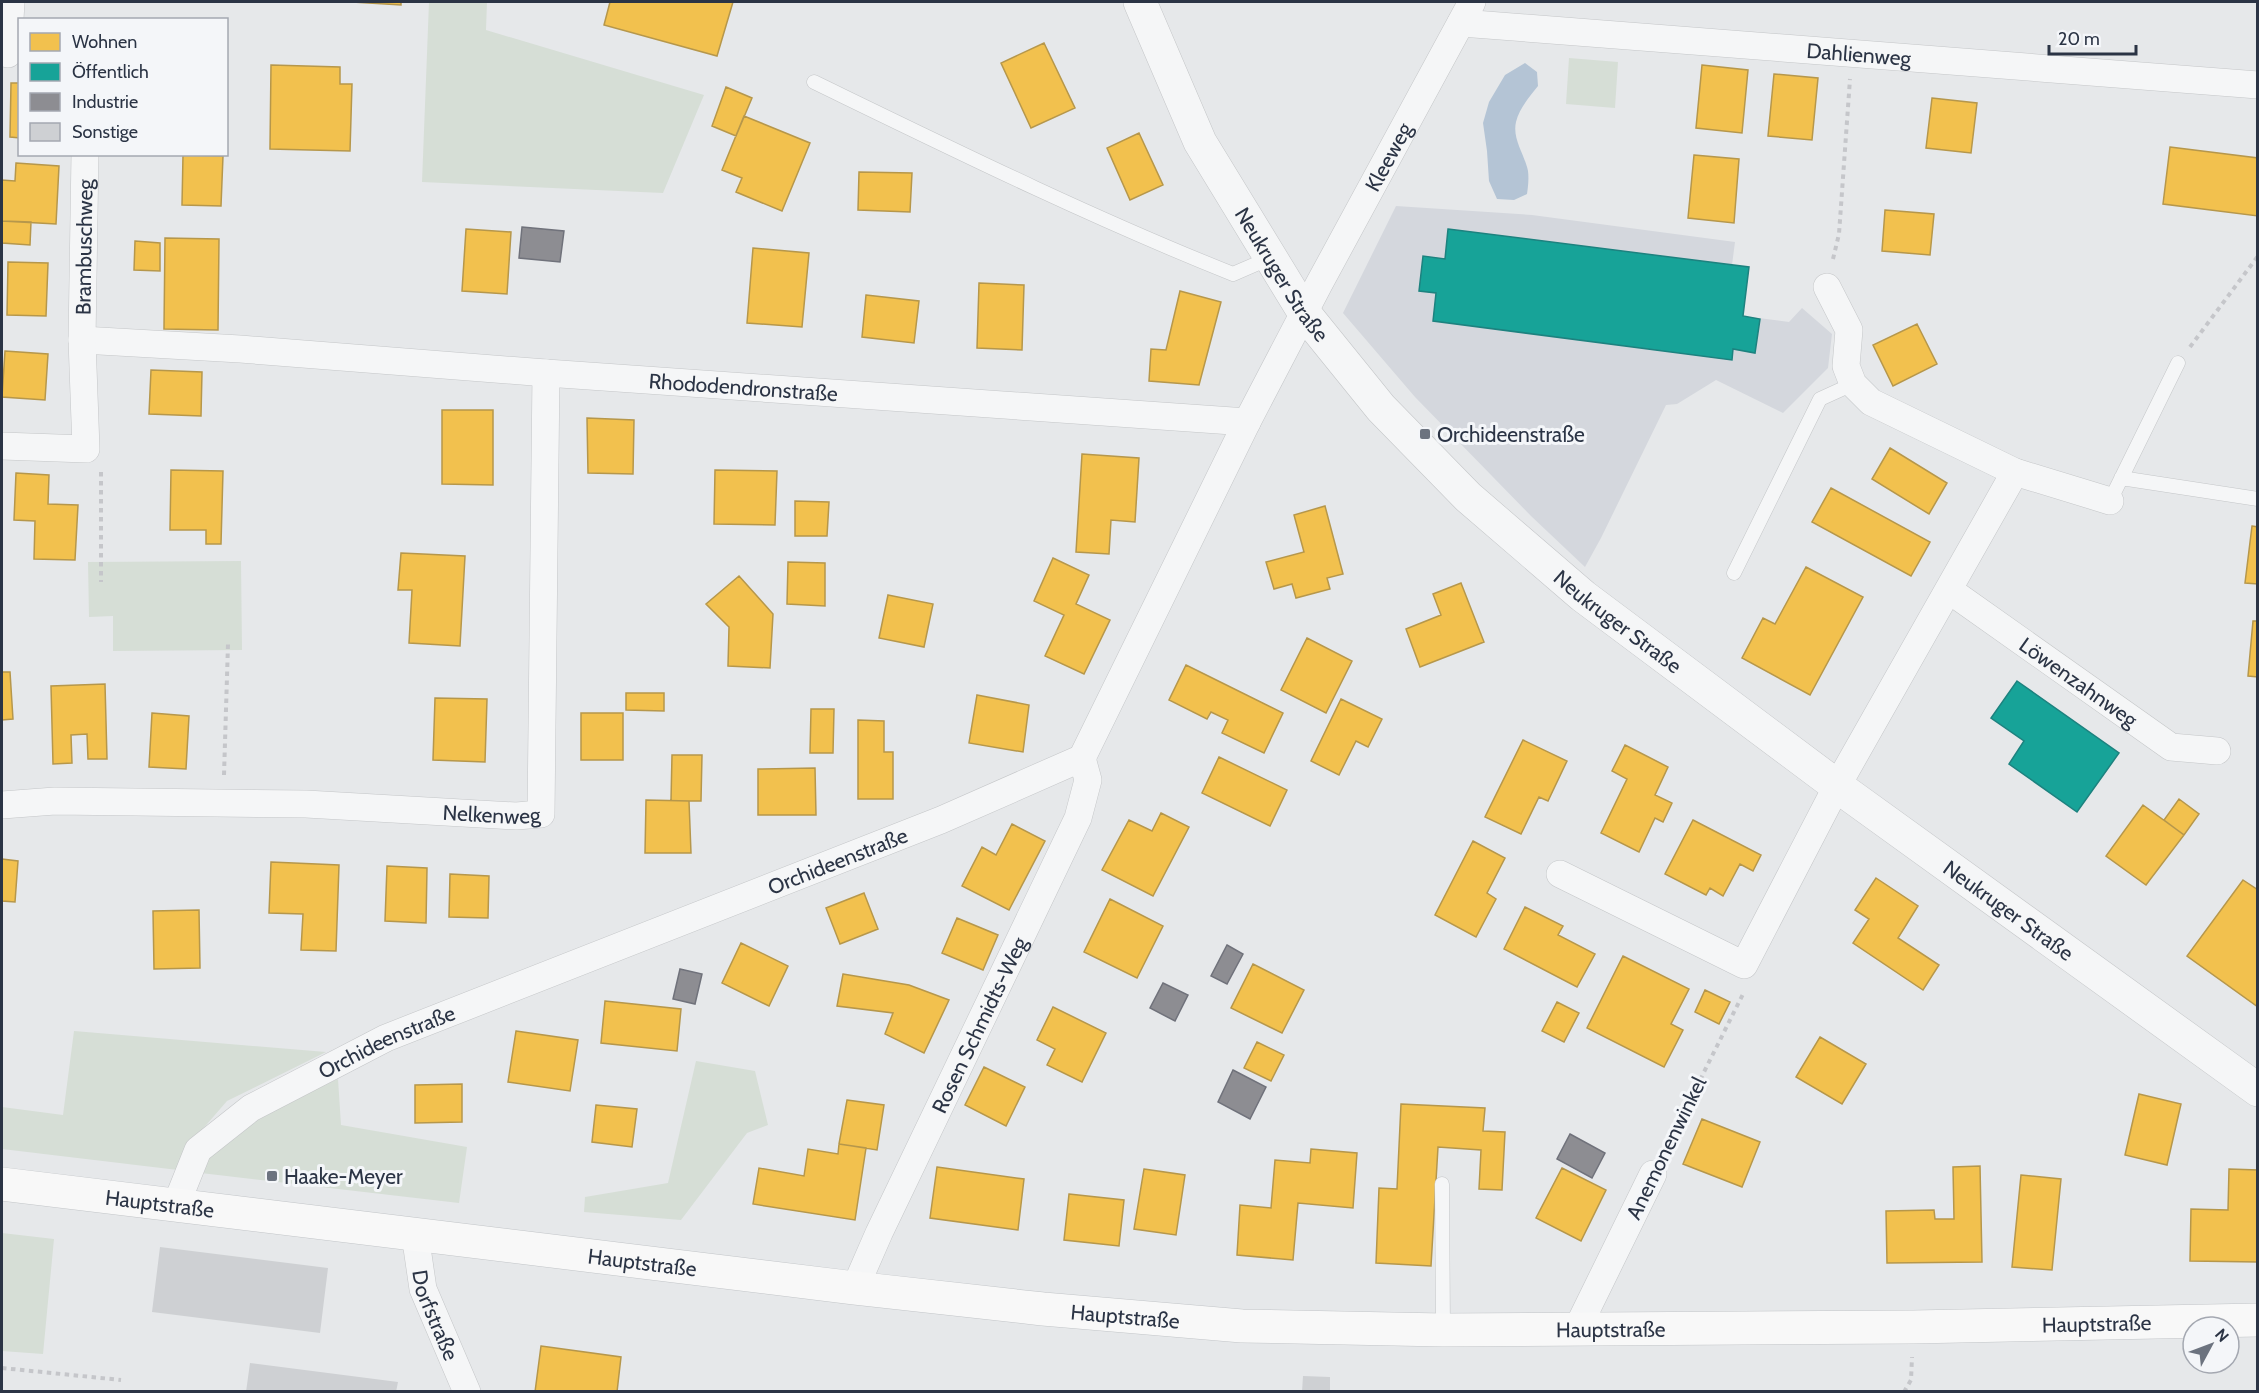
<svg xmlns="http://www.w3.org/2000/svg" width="2259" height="1393" font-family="Cabin,sans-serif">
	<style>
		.built { fill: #d4d7dd }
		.green { fill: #d6ded6 }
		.water { fill: #b4c4d5 }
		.homes { fill: #f2c14e; stroke: #b6974b; stroke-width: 1.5 }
		.public { fill: #17a398; stroke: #1d827f; stroke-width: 1.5 }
		.industry { fill: #8d8d92; stroke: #70727b; stroke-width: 1.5 }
		.building { fill: #ced0d3 }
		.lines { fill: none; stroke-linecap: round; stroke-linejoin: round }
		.service-casing { stroke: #c4c6c8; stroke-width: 15 }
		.minor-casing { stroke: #c4c6c8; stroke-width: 28 }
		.tertiary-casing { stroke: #c4c6c8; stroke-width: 34 }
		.primary-casing { stroke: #c2c5c8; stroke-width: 34 }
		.path { stroke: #c5c6ca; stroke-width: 4; stroke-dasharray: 4.5 4.5; stroke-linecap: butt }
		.service { stroke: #f5f6f7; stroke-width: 14 }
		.minor { stroke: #f5f6f7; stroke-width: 27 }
		.tertiary { stroke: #f5f6f7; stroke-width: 33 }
		.primary { stroke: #f8f8f8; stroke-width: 33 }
		.poi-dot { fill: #6c737f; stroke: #f4f6f9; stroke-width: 2 }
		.labels { text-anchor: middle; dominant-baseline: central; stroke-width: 6; stroke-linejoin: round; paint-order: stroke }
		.street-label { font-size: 21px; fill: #2b3445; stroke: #f4f6f9 }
		.poi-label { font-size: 21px; fill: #2b3445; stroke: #f4f6f9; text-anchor: start }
	</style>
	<rect width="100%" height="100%" fill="#e6e8ea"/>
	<!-- built -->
	<path class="built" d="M1396,206L1532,215L1735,242L1732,265L1749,267L1743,316L1789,322L1802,308L1832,334L1828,368L1783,413L1716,380L1677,404L1666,405L1601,538L1585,567L1531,516L1415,397L1343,313Z"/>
	<!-- green -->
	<path class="green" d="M429,2H487L486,30L704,95L663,193L422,182Z
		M1569,58L1618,62L1615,108L1566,104Z
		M241,561L242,650L113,651V616L89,617L88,562Z
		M74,1031L326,1052L227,1101L188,1146L178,1170L2,1149V1107L63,1115Z
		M696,1061L755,1071L768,1125L747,1133L681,1220L584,1212L585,1197L668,1183Z
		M338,1079L341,1125L467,1147L459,1203L201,1173L207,1156L258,1114Z
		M2,1233L54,1239L43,1354L2,1351Z"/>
	<!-- water -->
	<path class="water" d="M1525,63L1537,72L1538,86C1530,96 1519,109 1516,122C1512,139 1525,155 1528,171C1529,179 1528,187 1527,194L1514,200L1497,199L1489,181L1487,151L1483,123L1489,102L1505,75Z"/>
	<!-- homes -->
	<path class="homes" d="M352,2H401V5Z
		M610,2H733L717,56L604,25Z
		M1044,43L1075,108L1031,128L1001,63Z
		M271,65L340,67V84H352L350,151L270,149Z
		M1702,65L1748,70L1742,133L1696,128Z
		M1774,74L1818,78L1812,140L1768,136Z
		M11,83H20V138L10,137Z
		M726,87L752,98L736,136L712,126Z
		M1932,98L1977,103L1971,153L1926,148Z
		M744,116L810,143L782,211L736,192L742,178L722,170Z
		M1139,133L1163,185L1130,200L1107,148Z
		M2170,147L2258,158V216L2163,204Z
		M183,155L223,156L221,206L182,205Z
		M1694,155L1739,159L1734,223L1688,218Z
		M16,163L59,166L56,224L2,221V180L15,181Z
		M859,172L912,173L910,212L858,210Z
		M1885,210L1934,214L1930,255L1882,251Z
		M2,221L31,222L30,245L2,243Z
		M466,229L511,232L507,294L462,291Z
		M165,238L219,239L218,330L164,329Z
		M135,241L160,243V271L134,270Z
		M753,248L809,253L802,327L747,323Z
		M8,262L48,263L46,316L7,315Z
		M979,283L1024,285L1022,350L977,348Z
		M1180,291L1221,302L1199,385L1149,381L1151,349L1166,350Z
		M866,295L919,301L914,343L862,337Z
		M1917,324L1937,364L1893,386L1873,345Z
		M5,351L48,354L45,400L2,397Z
		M151,370L202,372L201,416L149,414Z
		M442,410H493V485L442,484Z
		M587,418L634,420L633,474L588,473Z
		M1890,448L1947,483L1929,514L1872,479Z
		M1082,454L1139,458L1135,522L1111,520L1109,554L1076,552Z
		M171,470L223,471L221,544H206V530H170Z
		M715,470L777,471L775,525L714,524Z
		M16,473L49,475L48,504L78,505L75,560L34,559L35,521L14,520Z
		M1831,488L1930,542L1911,576L1812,522Z
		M795,501L829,502L827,536H795Z
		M1325,506L1343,574L1327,578L1330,589L1296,598L1292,584L1274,589L1266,562L1304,552L1294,515Z
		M2252,526L2258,527V584L2245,583Z
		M401,553L465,556L460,646L409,643L412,590H398Z
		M1053,558L1089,575L1076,604L1110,620L1084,674L1045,656L1064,615L1034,601Z
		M788,562L825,563V606L787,604Z
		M1806,567L1863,597L1810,695L1742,658L1763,618L1775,624Z
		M739,576L773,614L770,668L728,666L729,627L706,604Z
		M1461,583L1484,642L1420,667L1406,629L1441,615L1433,594Z
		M888,595L933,604L924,647L879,638Z
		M2253,621H2258V677L2248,676Z
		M1307,638L1352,661L1326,713L1281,690Z
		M1186,665L1283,713L1264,753L1222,733L1228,720L1211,712L1207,719L1169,700Z
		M2,672H10L13,719L2,720Z
		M105,684L107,759H88L87,734L71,735L72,763L53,764L51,686Z
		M626,693H664V711L626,710Z
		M977,695L1029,705L1023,752L969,743Z
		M435,698L487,699L485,762L433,760Z
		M1341,699L1382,719L1368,747L1356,741L1339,775L1311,761Z
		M811,709H834L833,753H810Z
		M152,713L189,716L186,769L149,767Z
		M581,713H623V760H581Z
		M858,720L884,721V752H893V799H858Z
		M1523,740L1567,761L1548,801L1539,797L1521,834L1485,817Z
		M1625,745L1668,767L1655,795L1672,803L1663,822L1655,818L1639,852L1601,833L1627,779L1612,771Z
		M672,755H702L701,801H671Z
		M1219,757L1287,790L1270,826L1202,793Z
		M815,768L816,815H758V769Z
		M2179,799L2199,814L2184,835L2164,820Z
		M646,800L689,801L691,853H645Z
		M2143,805L2184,835L2146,885L2106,856Z
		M1161,813L1189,827L1153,896L1102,870L1129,820L1152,831Z
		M1693,820L1761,855L1753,871L1740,864L1723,896L1710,888L1706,895L1665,874Z
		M1012,824L1045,841L1009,910L962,886L982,847L996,855Z
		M1473,841L1505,858L1487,893L1496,899L1476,937L1435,915Z
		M2,859L18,861L15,902L2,901Z
		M271,862L339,865L336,951L301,950L303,914L269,913Z
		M387,866L427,868L426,923L385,921Z
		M450,874L489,876L488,918L449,917Z
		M1876,878L1918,906L1898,938L1939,965L1923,990L1853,943L1869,919L1855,910Z
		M2243,880L2258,890V1007L2187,956Z
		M864,893L878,929L840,944L826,908Z
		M1110,899L1163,926L1137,978L1084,952Z
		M1525,907L1563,926L1558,935L1595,954L1577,987L1504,949Z
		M199,910L200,968L154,969L153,911Z
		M957,918L998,935L983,970L942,953Z
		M741,943L788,966L769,1006L722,983Z
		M1623,956L1689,989L1671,1024L1683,1030L1664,1067L1587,1028Z
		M1253,964L1304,990L1282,1033L1231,1008Z
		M843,974L909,985L949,1000L924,1053L885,1034L893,1013L837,1006Z
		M1705,990L1730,1002L1719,1024L1695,1012Z
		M605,1001L681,1009L677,1051L601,1043Z
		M1557,1002L1579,1013L1564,1042L1542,1031Z
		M1053,1007L1106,1033L1082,1082L1047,1065L1055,1049L1037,1040Z
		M516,1031L578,1040L570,1091L508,1082Z
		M1820,1037L1866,1064L1842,1104L1796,1077Z
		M1257,1042L1284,1055L1271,1081L1244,1068Z
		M984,1067L1025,1087L1006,1126L965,1105Z
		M462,1084V1122L415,1123V1085Z
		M2139,1094L2181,1104L2167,1165L2125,1155Z
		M847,1100L884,1105L877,1150L839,1144Z
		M1401,1104L1485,1108L1483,1131L1505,1132L1502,1190L1479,1189L1481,1150L1438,1147L1431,1266L1376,1263L1379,1188L1397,1189Z
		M596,1105L637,1109L632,1147L592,1142Z
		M1702,1119L1760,1142L1742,1187L1683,1164Z
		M839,1144L866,1148L855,1220L753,1204L759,1168L804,1176L808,1149L838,1154Z
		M1311,1149L1357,1153L1353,1208L1298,1203L1293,1260L1237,1255L1240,1205L1271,1208L1275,1160L1310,1163Z
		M1980,1166L1982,1262L1887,1263L1886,1211L1934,1210L1935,1219H1954L1953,1167Z
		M937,1167L1024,1179L1018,1230L930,1218Z
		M1562,1168L1606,1190L1581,1241L1536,1218Z
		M1144,1169L1185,1175L1176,1235L1134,1229Z
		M2229,1169L2258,1170V1262L2190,1261L2191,1209L2228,1210Z
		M2021,1175L2061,1179L2052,1270L2012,1267Z
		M1069,1194L1124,1200L1119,1246L1064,1240Z
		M541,1346L621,1357L617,1392H535Z"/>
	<!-- public -->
	<path class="public" d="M1448,229L1749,267L1743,316L1760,319L1755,353L1733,349L1732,360L1433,321L1436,293L1419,291L1423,256L1445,259Z
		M2017,681L2119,753L2077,812L2009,764L2024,741L1991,718Z"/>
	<!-- industry -->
	<path class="industry" d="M522,227L564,231L560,262L519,258Z
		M1227,945L1243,954L1227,984L1211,976Z
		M680,969L702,974L695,1004L673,999Z
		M1163,983L1188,995L1175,1021L1150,1008Z
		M1233,1070L1266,1087L1250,1119L1218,1102Z
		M1570,1134L1605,1153L1592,1178L1557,1159Z"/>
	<!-- building -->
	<path class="building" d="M160,1247L328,1268L320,1333L152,1312Z
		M250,1363L398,1382L396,1392H246Z
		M1303,1376L1330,1377V1392H1302Z"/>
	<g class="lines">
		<defs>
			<path id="service" d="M814,82C952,149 1090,217 1233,274L1270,258
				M2121,478L2258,499
				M2110,501L2178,363
				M1734,573L1820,399L1853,384
				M1442,1184L1443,1330"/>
			<g id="minor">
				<path id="s1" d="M1461,23L2258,85"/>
				<path d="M8,54L11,2"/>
				<path d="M1827,287L1849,330L1846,366L1853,384L1871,402L2015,472L2110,501"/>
				<path id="s2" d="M82,340L240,349L546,373L1247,422"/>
				<path id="s3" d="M2,446L86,449L82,340L85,154"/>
				<path id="s4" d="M1949,590L2171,747L2217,751"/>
				<path id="s5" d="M2,805L55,801L306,804L516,816L541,814L546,373"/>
				<path d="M1560,874L1744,965L1837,786L2015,472"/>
				<path id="s6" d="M176,1205L198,1150L251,1108L386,1038L941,820L1082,758L1247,422L1319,284L1472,2"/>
				<path id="s7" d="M415,1234L423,1289L467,1392"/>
				<path id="s8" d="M855,1288L879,1233L1078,818L1088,780L1082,758"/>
				<path d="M1577,1329L1653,1174"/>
			</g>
			<g id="tertiary">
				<path id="s9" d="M1140,2L1200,142L1305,314L1381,408L1468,497L1583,596L1837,786L2258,1090"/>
			</g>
			<g id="primary">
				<path id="s10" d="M2,1184L855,1288L1043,1309L1242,1326L1443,1330L1913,1327L2258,1320"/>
			</g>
		</defs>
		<!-- service casing -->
		<use href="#service" class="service-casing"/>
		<!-- minor casing -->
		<use href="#minor" class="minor-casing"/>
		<!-- tertiary casing -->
		<use href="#tertiary" class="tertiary-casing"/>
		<!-- primary casing -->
		<use href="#primary" class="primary-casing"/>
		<!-- path -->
		<path class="path" d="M1833,259L1839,234L1850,79
			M2190,347L2258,256
			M101,472V582
			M224,775L228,644
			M1664,1152L1744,992
			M2,1368L121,1380
			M1904,1392L1911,1380L1912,1357"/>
		<!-- service -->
		<use href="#service" class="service"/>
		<!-- minor -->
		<use href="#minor" class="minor"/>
		<!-- tertiary -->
		<use href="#tertiary" class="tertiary"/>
		<!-- primary -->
		<use href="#primary" class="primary"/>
	</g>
	<!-- markers -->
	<g class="poi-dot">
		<rect x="1419" y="428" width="12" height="12" rx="3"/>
		<rect x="266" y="1170" width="12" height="12" rx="3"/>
	</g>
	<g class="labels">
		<!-- street labels -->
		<g class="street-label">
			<text stroke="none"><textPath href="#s1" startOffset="399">Dahlienweg</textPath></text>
			<text stroke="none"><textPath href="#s6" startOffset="1704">Kleeweg</textPath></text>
			<text stroke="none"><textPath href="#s3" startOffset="286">Brambuschweg</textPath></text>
			<text stroke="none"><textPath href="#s9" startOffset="308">Neukruger Straße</textPath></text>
			<text stroke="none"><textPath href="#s2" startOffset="663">Rhododendronstraße</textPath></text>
			<text stroke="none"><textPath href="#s9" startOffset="794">Neukruger Straße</textPath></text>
			<text stroke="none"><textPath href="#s4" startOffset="159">Löwenzahnweg</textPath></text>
			<text stroke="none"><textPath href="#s5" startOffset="490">Nelkenweg</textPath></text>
			<text stroke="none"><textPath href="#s6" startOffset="764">Orchideenstraße</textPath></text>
			<text stroke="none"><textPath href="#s9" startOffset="1280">Neukruger Straße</textPath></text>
			<text stroke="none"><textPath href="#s8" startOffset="291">Rosen Schmidts-Weg</textPath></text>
			<text stroke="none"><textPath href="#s6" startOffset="278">Orchideenstraße</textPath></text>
			<text transform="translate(1666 1148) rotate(-64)">Anemonenwinkel</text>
			<text stroke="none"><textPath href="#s10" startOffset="159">Hauptstraße</textPath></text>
			<text stroke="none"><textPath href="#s10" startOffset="645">Hauptstraße</textPath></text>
			<text stroke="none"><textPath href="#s7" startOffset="84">Dorfstraße</textPath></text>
			<text stroke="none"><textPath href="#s10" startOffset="1131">Hauptstraße</textPath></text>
			<text stroke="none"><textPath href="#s10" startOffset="2103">Hauptstraße</textPath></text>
			<text stroke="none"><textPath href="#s10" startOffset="1617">Hauptstraße</textPath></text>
		</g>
		<!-- poi labels -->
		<g class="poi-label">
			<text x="1437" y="434">Orchideenstraße</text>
			<text x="284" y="1176">Haake-Meyer</text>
		</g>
	</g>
	<!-- border -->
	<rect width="2259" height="1393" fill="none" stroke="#2b3445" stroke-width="6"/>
	<!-- legend -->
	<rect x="18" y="18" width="210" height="138" fill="#f4f6f9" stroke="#a4a8b1" stroke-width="1.5"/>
	<rect x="30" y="33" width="30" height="18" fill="#f2c14e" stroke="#a4a8b1" stroke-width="1.5"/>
	<text x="72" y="48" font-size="18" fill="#2b3445">Wohnen</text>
	<rect x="30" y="63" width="30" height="18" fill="#17a398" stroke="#a4a8b1" stroke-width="1.5"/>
	<text x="72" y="78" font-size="18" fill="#2b3445">Öffentlich</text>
	<rect x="30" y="93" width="30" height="18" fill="#8d8d92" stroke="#a4a8b1" stroke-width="1.5"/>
	<text x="72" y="108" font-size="18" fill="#2b3445">Industrie</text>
	<rect x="30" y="123" width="30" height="18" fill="#ced0d3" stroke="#a4a8b1" stroke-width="1.5"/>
	<text x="72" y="138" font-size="18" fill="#2b3445">Sonstige</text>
	<!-- north arrow -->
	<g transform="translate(2211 1345) rotate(49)"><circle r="28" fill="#f4f6f9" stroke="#a4a8b1" stroke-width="1.5"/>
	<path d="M0-4.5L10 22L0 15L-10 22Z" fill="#6c737f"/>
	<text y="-9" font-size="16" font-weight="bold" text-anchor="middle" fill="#2b3445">N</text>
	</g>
	<!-- scale -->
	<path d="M2049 45v9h87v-9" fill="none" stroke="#2b3445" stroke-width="3"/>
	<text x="2058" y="45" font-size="18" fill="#2b3445" stroke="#f4f6f9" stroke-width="4.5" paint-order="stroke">20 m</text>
</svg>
